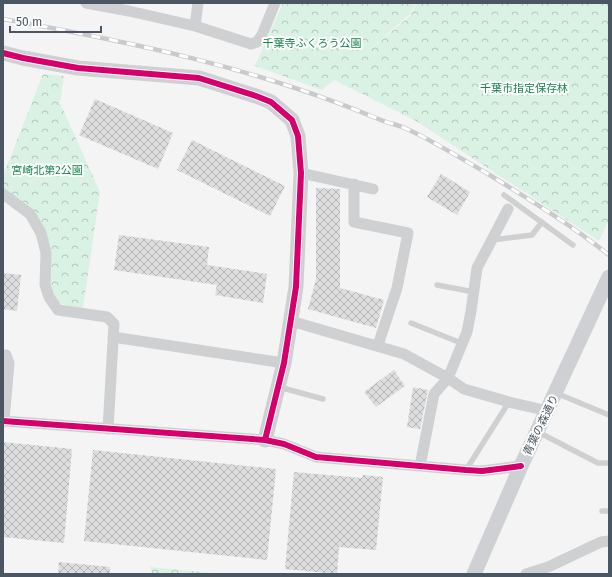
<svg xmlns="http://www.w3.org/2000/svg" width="612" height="577" font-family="'Fira Sans','Noto Sans JP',sans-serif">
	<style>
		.forest { fill: url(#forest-crowns) }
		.building { fill: url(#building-cross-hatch) }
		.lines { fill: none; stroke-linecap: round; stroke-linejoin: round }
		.lane { stroke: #ced0d2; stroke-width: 5.5 }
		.street { stroke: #ced0d2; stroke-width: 11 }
		.secondary { stroke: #ced0d4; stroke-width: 15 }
		.rail-casing { stroke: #c9cacc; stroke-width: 4.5 }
		.rail { stroke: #fff; stroke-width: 3; stroke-dasharray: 9; stroke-linecap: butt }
		.cycleway-casing { stroke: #fff; stroke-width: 8 }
		.cycleway { stroke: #d6006c; stroke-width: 6 }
		.labels { text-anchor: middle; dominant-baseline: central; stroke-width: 4; stroke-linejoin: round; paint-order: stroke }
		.park-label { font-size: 11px; fill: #17864f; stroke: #fff }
		.street-label { font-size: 11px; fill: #4a5661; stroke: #fff }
	</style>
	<defs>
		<pattern id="forest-crowns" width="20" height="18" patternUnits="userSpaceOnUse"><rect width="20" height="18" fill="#d9f2e3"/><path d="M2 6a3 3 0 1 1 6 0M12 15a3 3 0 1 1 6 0" fill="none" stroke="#b2c7bb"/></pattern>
		<pattern id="building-cross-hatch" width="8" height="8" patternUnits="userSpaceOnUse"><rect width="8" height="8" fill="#ddddde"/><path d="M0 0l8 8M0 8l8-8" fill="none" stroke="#b5b6b7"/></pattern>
	</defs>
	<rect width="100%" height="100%" fill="#f4f4f4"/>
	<!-- forest -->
	<path class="forest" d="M283,3H416L410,14L358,60L410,16L417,3H609V219L599,241L416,121L334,80L322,90L255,66Z
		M43,74L64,76L60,103L100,192L83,308C78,307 70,308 65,305C41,295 53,264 49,244C45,217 25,201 3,189V176Z
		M150,567L224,574H152Z"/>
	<!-- building -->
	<path class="building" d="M95,99L173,133L158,169L79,135Z
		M192,140L285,186L270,216L177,170Z
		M441,174L470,192L457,215L427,197Z
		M316,188L340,189V288L384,300L376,328L308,309L316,279Z
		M119,235L209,247L207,265L267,274L263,303L215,295L217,285L114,270Z
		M3,273L21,275L17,311L3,309Z
		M394,370L405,386L376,407L364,392Z
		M413,387L428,390L420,429L407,427Z
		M3,442L72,449L64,543L3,537Z
		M93,450L276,469L267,560L84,541Z
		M294,472L362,478L363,475L383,477L376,550L339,547L337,574L285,569Z
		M59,562L110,567V574H58Z"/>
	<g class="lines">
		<!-- lane -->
		<path class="lane" d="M504,195L573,245
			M492,240L532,235L542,222
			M437,285L474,292
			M411,323L461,343
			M279,387L323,399
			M556,393L609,415
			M538,432L598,463H609
			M466,470L509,402
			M602,511H609"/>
		<!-- street -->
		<path class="street" d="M86,3L129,11L195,26L251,44L257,42L262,35L275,3
			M195,26L198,3
			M301,173L373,189
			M354,184V222L408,233L397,288L378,345
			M3,194L30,214L41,233L46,253L45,285L49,297L58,310L107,317L114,324L108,429
			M291,321L404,354L448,378L464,389L509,402L548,411
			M113,337L284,363
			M3,355H6L9,363L4,421
			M3,421L265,440L284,444L316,457L466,470L482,471L521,466
			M420,466L434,394L448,378L467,332L471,311L477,268L508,209
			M526,574L548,567L601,542L609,541"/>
		<!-- secondary -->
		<path class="secondary" d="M3,53L23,58L78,68L199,78L256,96L271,102L292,120L298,136L301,173L296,287L284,363L265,440
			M474,574L521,466L609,277"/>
		<defs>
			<path id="rail" d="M3,19C131,42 256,68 376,118C386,123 397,124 407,129C435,142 462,159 488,174C529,199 571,225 609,255"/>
		</defs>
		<!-- rail casing -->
		<use href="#rail" class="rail-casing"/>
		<!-- rail -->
		<use href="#rail" class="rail"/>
		<defs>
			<path id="cycleway" d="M3,53L23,58L78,68L199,78L256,96L271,102L292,120L298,136L301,173L296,287L284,363L265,440
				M3,421L265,440L284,444L316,457L466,470L482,471L521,466"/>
		</defs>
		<!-- cycleway casing -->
		<use href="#cycleway" class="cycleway-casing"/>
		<!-- cycleway -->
		<use href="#cycleway" class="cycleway"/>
	</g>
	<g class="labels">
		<!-- park labels -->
		<g class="park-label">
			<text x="312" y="43">千葉寺ふくろう公園</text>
			<text x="524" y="88">千葉市指定保存林</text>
			<text x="47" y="170">宮崎北第2公園</text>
		</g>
		<!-- street labels -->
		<g class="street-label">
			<text transform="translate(541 425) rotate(-64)">青葉の森通り</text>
		</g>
	</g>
	<!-- border -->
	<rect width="612" height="577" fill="none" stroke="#4a5661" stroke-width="8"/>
	<!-- scale -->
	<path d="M10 26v6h91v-6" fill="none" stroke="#4a5661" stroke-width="2"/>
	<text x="16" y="26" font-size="12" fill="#4a5661" stroke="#ffffff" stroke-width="3" paint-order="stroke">50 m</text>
</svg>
